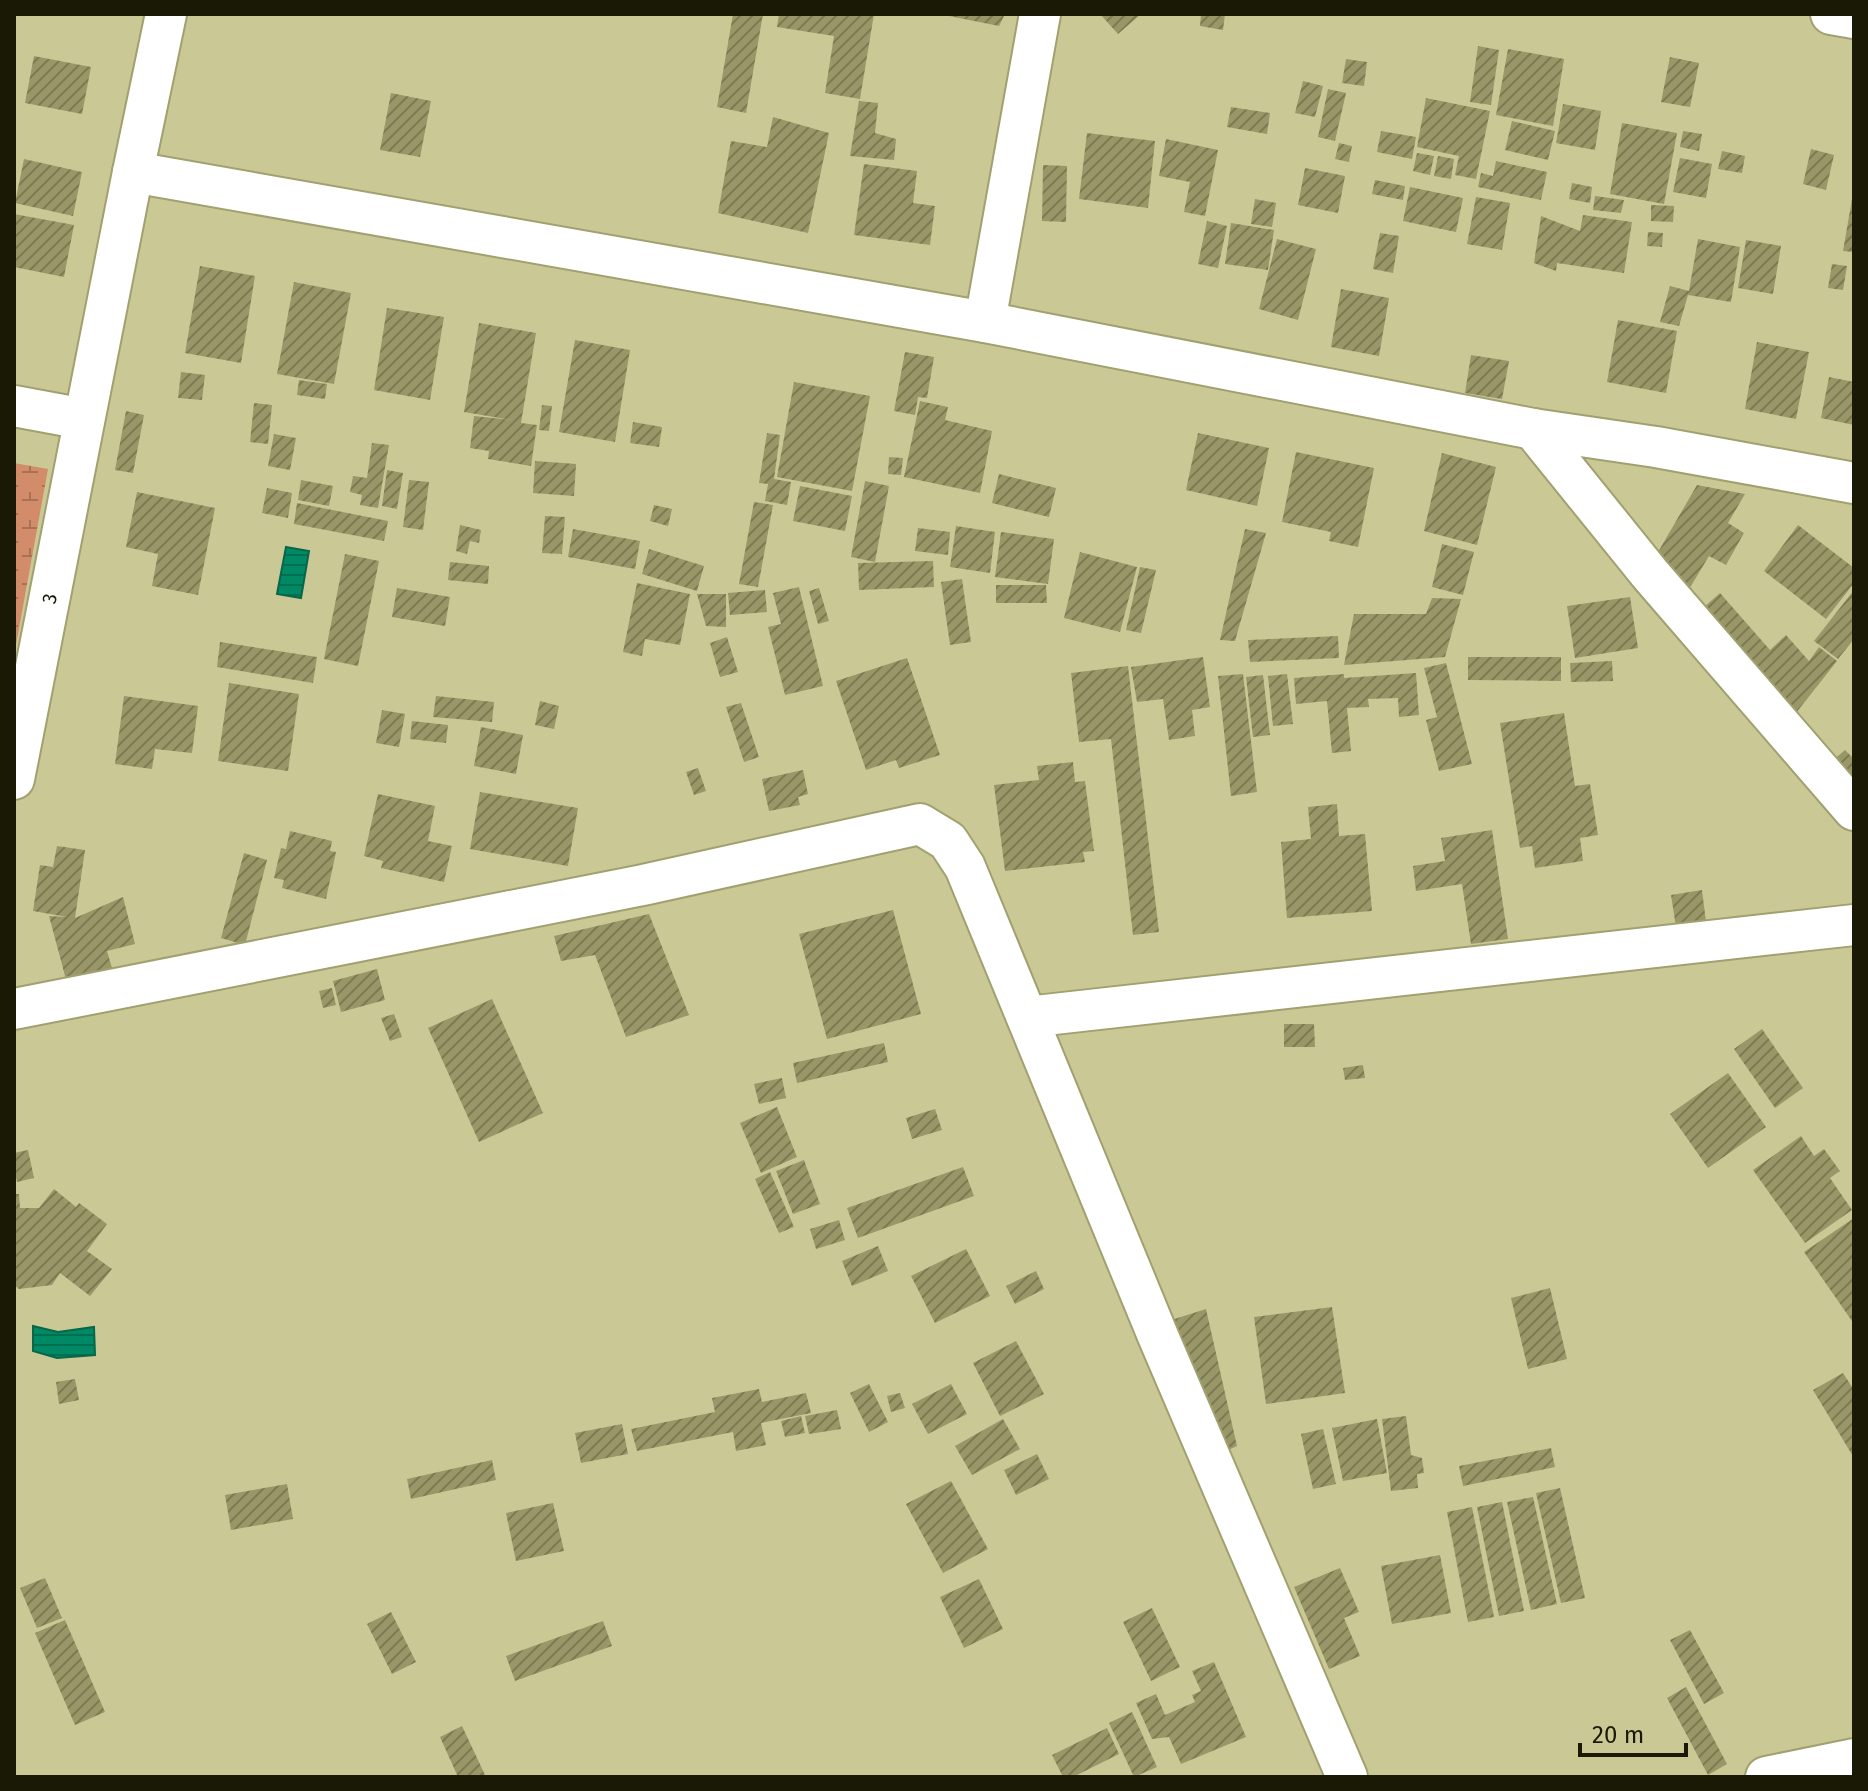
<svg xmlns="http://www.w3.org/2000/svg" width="1868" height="1791" font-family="'Fira Sans',sans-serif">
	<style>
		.wetland { fill: url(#wetland-marsh) }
		.water { fill: url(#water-rules); stroke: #086748; stroke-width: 2 }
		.building { fill: url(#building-hatch) }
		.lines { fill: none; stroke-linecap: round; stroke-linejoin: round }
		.minor-casing { stroke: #a1a06f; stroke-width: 44 }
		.minor { stroke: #fff; stroke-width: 40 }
		.labels { text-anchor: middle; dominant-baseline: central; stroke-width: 6; stroke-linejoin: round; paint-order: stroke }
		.street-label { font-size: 20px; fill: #1a1906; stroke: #cac996 }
	</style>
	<defs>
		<pattern id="wetland-marsh" width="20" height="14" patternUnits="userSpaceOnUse" patternTransform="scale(2)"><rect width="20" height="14" fill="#d28c69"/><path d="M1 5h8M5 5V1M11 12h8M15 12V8" fill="none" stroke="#aa7254"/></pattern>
		<pattern id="water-rules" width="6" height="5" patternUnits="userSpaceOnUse" patternTransform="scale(2)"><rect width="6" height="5" fill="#008965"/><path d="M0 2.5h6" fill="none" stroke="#026f51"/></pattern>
		<pattern id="building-hatch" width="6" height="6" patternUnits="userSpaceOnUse" patternTransform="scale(2)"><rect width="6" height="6" fill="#999767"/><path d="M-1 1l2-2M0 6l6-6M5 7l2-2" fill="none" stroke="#7c7a53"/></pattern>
	</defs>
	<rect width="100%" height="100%" fill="#cac996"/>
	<!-- wetland -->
	<path class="wetland" d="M14,463L48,469L14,656Z"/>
	<!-- water -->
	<path class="water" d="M286,547L309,551L301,598L277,594Z
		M33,1326L58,1332L94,1327L95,1355L57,1358L33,1351Z"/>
	<!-- building -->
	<path class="building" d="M733,14H763L746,113L717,107Z
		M779,14H874L860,99L825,93L834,36L777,27Z
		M944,14H1005L999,26L944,15Z
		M1100,14H1141L1118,34Z
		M1201,14H1225L1223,30L1200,26Z
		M1478,46L1499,50L1491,105L1470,102Z
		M1508,49L1564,59L1553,126L1496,115Z
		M34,56L91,67L82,114L25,103Z
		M1670,57L1699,63L1690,107L1661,102Z
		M1346,59L1367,62L1364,86L1342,83Z
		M1303,81L1323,86L1315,117L1295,113Z
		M1328,89L1346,93L1335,141L1318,137Z
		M391,93L431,101L420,157L380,150Z
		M1426,98L1490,111L1476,179L1455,175L1459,156L1417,147Z
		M859,101L878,103L875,133L896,139L894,160L850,156Z
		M1563,104L1601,111L1595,150L1556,143Z
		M1231,107L1270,113L1267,134L1227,127Z
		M773,117L829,133L808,233L718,213L731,141L767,147Z
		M1512,121L1555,131L1548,160L1505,150Z
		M1622,123L1677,133L1664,204L1610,194Z
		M1381,131L1416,137L1412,159L1377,152Z
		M1683,131L1702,134L1699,151L1680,147Z
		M1087,133L1155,141L1148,208L1079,199Z
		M1166,139L1218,150L1205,216L1184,212L1190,182L1159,176Z
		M1339,143L1352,146L1349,162L1335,159Z
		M1811,149L1834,155L1826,190L1803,184Z
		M1722,151L1745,156L1742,173L1718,169Z
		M1417,153L1434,156L1430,175L1413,171Z
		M1438,156L1454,159L1451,179L1434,176Z
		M1680,158L1712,164L1706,198L1673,192Z
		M24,159L82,172L73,216L15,203Z
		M1496,161L1547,172L1541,200L1478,187L1481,173L1493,176Z
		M864,164L917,171L913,203L935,206L930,245L854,235Z
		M1043,165L1067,166L1066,222L1042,221Z
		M1305,168L1345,176L1338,213L1298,205Z
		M1375,180L1405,186L1403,200L1372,194Z
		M1572,183L1592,187L1590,203L1569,199Z
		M1410,187L1463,198L1456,232L1403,221Z
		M1595,196L1624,200L1621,213L1593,210Z
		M1476,197L1510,203L1502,250L1467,244Z
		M1255,199L1276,203L1272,227L1251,224Z
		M1852,199H1854V252L1843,251Z
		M1651,205L1674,206L1673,222L1651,221Z
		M14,214L74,225L64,277L14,267Z
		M1583,215L1632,222L1624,273L1557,263L1556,271L1534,263L1541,216L1580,231Z
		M1207,221L1227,226L1218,268L1198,264Z
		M1231,223L1274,230L1268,270L1225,264Z
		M1648,232L1663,233L1662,247L1647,246Z
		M1380,233L1399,236L1393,273L1373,269Z
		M1277,239L1316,249L1298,320L1259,309Z
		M1698,239L1740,247L1731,302L1688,295L1679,326L1660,322L1670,286L1689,291Z
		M1746,240L1781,246L1773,294L1738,288Z
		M1832,264L1847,266L1843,290L1828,288Z
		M200,266L255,276L241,363L185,353Z
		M294,282L351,293L334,384L277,374Z
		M1341,289L1389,298L1379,356L1331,347Z
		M387,308L444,317L430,400L374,390Z
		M1618,320L1677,331L1666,393L1607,382Z
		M479,323L536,333L521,423L537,425L531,466L488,459L489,451L470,448L474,416L512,420L464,412Z
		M575,340L630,350L615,442L559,432Z
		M1757,342L1809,352L1796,419L1745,409Z
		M905,352L934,357L927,398L918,397L915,415L894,411Z
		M1471,355L1509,361L1502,399L1465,393Z
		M181,372L205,375L202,400L178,398Z
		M1829,377L1854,382V425L1821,418Z
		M299,380L327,384L325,399L297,395Z
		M794,382L870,396L852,491L777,477Z
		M920,401L948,407L945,420L992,431L980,493L904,477Z
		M254,403L272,405L268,444L250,442Z
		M542,405L552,406L549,431L539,430Z
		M126,411L144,415L133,473L115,470Z
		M633,422L662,427L659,447L630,443Z
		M767,433L780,435L774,479L791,482L787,505L765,501L768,484L759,483Z
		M1198,433L1269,448L1257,506L1186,490Z
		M274,434L296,438L290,470L268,466Z
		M372,443L389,445L378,508L360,505L362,495L350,492L353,476L367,478Z
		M1296,452L1374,468L1358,547L1329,541L1331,532L1282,522Z
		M1442,453L1496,467L1477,545L1424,531Z
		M889,457L903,458L901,475L888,474Z
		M535,461L576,464L574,496L533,493Z
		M387,470L403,473L397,509L382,506Z
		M999,474L1056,488L1049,517L992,503Z
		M301,480L333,486L329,506L298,500Z
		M409,480L429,482L423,530L403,527Z
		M865,481L889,486L875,562L851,557Z
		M1697,485L1745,494L1728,523L1744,533L1726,565L1709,556L1688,591L1654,559Z
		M800,486L852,496L845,531L793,521Z
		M267,488L292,493L288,518L262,513Z
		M137,492L215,508L198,595L152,586L158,554L126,547Z
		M754,502L773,505L758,587L739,584Z
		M297,503L388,521L384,541L294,524Z
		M654,505L672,509L668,526L650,521Z
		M545,516L565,517L562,554L542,553Z
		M460,525L481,530L479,543L470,541L467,554L456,551Z
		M1798,525L1854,568V583L1826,619L1764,571Z
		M956,526L995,532L990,573L950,567Z
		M918,528L950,532L948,555L915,551Z
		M573,529L640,541L635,569L568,557Z
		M1245,529L1266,533L1235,641L1220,640Z
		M1001,532L1054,539L1048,584L995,577Z
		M1442,544L1474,552L1463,595L1432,587Z
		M649,549L704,566L697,591L642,574Z
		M1080,552L1137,567L1120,632L1064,618Z
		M345,554L379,561L358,666L324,659Z
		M933,561L934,587L859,590L858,563Z
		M450,562L489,566L488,584L448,580Z
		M1140,567L1156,570L1141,633L1126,630Z
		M962,579L971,642L950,645L941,582Z
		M637,583L690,594L680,645L645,639L642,656L623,652Z
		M996,585H1046L1047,603H996Z
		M799,587L823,686L785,695L768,627L781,624L773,593Z
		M397,588L450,597L445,626L392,617Z
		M819,588L829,621L818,624L809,591Z
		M765,590L767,612L730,615L728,593Z
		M1854,590V639L1838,659L1814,641Z
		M1720,593L1770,650L1786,635L1809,661L1819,647L1837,661L1796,713L1704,607Z
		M697,594H726V627L706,626Z
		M1630,597L1638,648L1575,658L1567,606Z
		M1432,598L1461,599L1445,657L1344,665L1354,614H1426Z
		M1338,636L1339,658L1250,662L1248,640Z
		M727,637L738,672L720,677L710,643Z
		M220,642L317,657L313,683L217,667Z
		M1203,657L1210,707L1192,710L1195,736L1169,740L1163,699L1137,702L1131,667Z
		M1468,657H1561V681L1468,680Z
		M907,658L940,755L899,768L896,760L866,770L836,681Z
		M1612,661L1613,681L1571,682L1570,663Z
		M1446,663L1472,764L1439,771L1426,720L1437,717L1424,668Z
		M1128,666L1159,932L1133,935L1111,739L1079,742L1071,673Z
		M1416,673L1419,715L1399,717L1398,698L1368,699L1369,707L1347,708L1351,751L1332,753L1327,701L1296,704L1294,678L1344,674V678Z
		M1243,674L1257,792L1231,796L1218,676Z
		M1287,674L1293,724L1273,726L1268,676Z
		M1263,675L1270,735L1253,737L1246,677Z
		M229,683L299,694L288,771L218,761Z
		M124,696L198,706L192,753L155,749L152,769L115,764Z
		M436,696L494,702L492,722L433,717Z
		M540,701L559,706L554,729L535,725Z
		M741,703L759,757L744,762L726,707Z
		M382,710L405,714L399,747L376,743Z
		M1564,713L1575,786L1590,784L1598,835L1580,838L1583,861L1535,868L1532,846L1520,848L1500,723Z
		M412,721L448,725L446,743L410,739Z
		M481,727L523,735L516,774L474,766Z
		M1845,750L1854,759V786L1831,762Z
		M1073,762L1075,782L1085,781L1094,851L1083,852L1085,862L1005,871L994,785L1039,780L1037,766Z
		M698,768L706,791L694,795L686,772Z
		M803,770L808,794L798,797L800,805L769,811L762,779Z
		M480,792L578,808L568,866L470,849Z
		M378,794L435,806L428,841L452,846L444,882L381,868L383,861L364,856Z
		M1337,804L1339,836L1365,834L1372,911L1287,918L1281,842L1311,839L1308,807Z
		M1492,830L1508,939L1471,944L1462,884L1416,891L1413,866L1445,861L1441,838Z
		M290,831L332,841L330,851L336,852L326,899L282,888L284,880L274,878L281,848L286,849Z
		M57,846L85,850L75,918L123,897L135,944L107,951L114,975L68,987L49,916L67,917L33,911L40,865L53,867Z
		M244,853L267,860L245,945L221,938Z
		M1702,890L1706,922L1676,927L1671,895Z
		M893,910L921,1014L827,1039L799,934Z
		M649,914L689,1015L626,1037L595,955L561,961L554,936Z
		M377,969L385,1000L341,1012L333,981Z
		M332,988L336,1005L323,1008L319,991Z
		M492,999L543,1113L479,1142L428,1028Z
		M394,1014L402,1037L390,1041L381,1018Z
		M1284,1024H1314L1315,1047H1284Z
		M1762,1029L1803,1088L1775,1108L1734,1049Z
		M884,1043L888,1062L797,1083L793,1063Z
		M1363,1065L1365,1078L1345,1080L1343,1068Z
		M1728,1073L1766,1127L1708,1168L1670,1114Z
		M782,1078L786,1098L759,1104L754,1084Z
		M777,1107L797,1157L761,1173L740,1123Z
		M935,1109L942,1130L912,1139L906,1118Z
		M1801,1136L1814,1156L1824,1149L1840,1171L1830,1178L1852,1210L1805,1243L1753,1170Z
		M28,1150L34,1178L17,1182L14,1169V1153Z
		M804,1160L820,1204L793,1214L776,1171Z
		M963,1167L974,1196L858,1238L847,1208Z
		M770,1172L794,1227L779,1233L755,1179Z
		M54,1189L76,1207L79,1203L107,1224L87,1251L112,1269L90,1296L60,1273L52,1285L19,1289L14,1285V1194H19L20,1208H39Z
		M1854,1218V1324L1804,1252Z
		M839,1220L845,1240L816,1249L810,1229Z
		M878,1246L888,1271L852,1286L842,1261Z
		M966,1249L990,1296L935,1323L911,1276Z
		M1036,1271L1044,1289L1015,1304L1006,1286Z
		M1550,1288L1567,1359L1528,1369L1511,1298Z
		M1332,1307L1345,1393L1266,1404L1254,1317Z
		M1206,1309L1237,1446L1224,1452L1165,1322Z
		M1016,1341L1044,1394L1000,1416L973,1363Z
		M1843,1373L1854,1390V1458L1813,1390Z
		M75,1379L79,1400L59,1404L56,1382Z
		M869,1384L888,1422L869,1432L850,1393Z
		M951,1384L967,1414L928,1434L912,1404Z
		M759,1389L762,1402L806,1393L811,1413L761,1423L766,1445L736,1451L733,1432L637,1451L631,1429L715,1412L712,1398Z
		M900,1393L905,1408L891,1412L887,1396Z
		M837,1410L841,1429L809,1434L805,1416Z
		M801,1416L805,1433L785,1437L781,1421Z
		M1406,1416L1411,1455L1422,1458L1424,1473L1417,1474L1418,1488L1391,1491L1382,1419Z
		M1003,1419L1020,1449L972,1475L955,1446Z
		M1377,1419L1387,1473L1343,1481L1332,1428Z
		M622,1424L628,1454L581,1463L575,1433Z
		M1323,1429L1336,1484L1313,1489L1301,1434Z
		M1551,1448L1555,1467L1463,1486L1459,1466Z
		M1037,1454L1049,1479L1016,1495L1004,1470Z
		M492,1460L496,1480L411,1499L407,1479Z
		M951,1481L988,1549L943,1573L906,1504Z
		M287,1484L293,1519L231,1530L225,1495Z
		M1560,1488L1585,1598L1561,1603L1536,1493Z
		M1533,1497L1557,1604L1531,1610L1507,1502Z
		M1502,1502L1524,1611L1499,1616L1477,1507Z
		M553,1503L564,1551L516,1561L506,1513Z
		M1472,1507L1494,1617L1468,1622L1447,1512Z
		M1440,1555L1451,1613L1392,1624L1381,1566Z
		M1340,1568L1359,1612L1344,1618L1360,1656L1329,1669L1294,1587Z
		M45,1578L62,1618L37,1628L20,1588Z
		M979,1579L1003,1629L964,1648L940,1597Z
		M1152,1608L1180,1667L1151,1681L1123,1622Z
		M391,1612L416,1662L392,1674L367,1624Z
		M65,1620L105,1712L75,1725L35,1633Z
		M603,1621L612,1646L515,1681L506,1656Z
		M1690,1630L1724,1693L1704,1704L1670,1640Z
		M1214,1662L1246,1737L1181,1764L1169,1737L1152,1739L1136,1703L1156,1694L1165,1715L1195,1702L1192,1695L1201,1691L1192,1671Z
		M1686,1687L1727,1764L1708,1775L1667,1698Z
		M1132,1712L1157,1767L1134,1777L1109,1723Z
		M462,1726L486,1777H458L440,1737Z
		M1107,1728L1119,1754L1073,1777H1063L1052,1755Z"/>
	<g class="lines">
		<defs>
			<g id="minor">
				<path d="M1831,14L1854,18"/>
				<path d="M133,172L985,322L1533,429L1656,447L1854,483"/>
				<path d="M985,322L1040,14"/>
				<path d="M14,406L84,419"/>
				<path d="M1533,429L1650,574L1854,810"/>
				<path id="s1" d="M14,779L133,172L166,14"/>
				<path d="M14,1009L643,885L920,824L948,841L965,867L1158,1336L1347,1777"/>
				<path d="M1027,1017L1854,925"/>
				<path d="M1766,1777L1854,1759"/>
			</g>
		</defs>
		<!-- minor casing -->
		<use href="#minor" class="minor-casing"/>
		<!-- minor -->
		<use href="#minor" class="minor"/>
	</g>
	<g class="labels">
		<!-- street labels -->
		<g class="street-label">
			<text stroke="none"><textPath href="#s1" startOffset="184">3</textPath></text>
		</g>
	</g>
	<!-- border -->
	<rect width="1868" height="1791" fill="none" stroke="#1a1906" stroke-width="32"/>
	<!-- scale -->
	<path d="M1580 1743v12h106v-12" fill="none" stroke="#1a1906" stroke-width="4"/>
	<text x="1592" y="1743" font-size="24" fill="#1a1906" stroke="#cac996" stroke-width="6" paint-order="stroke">20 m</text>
</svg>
